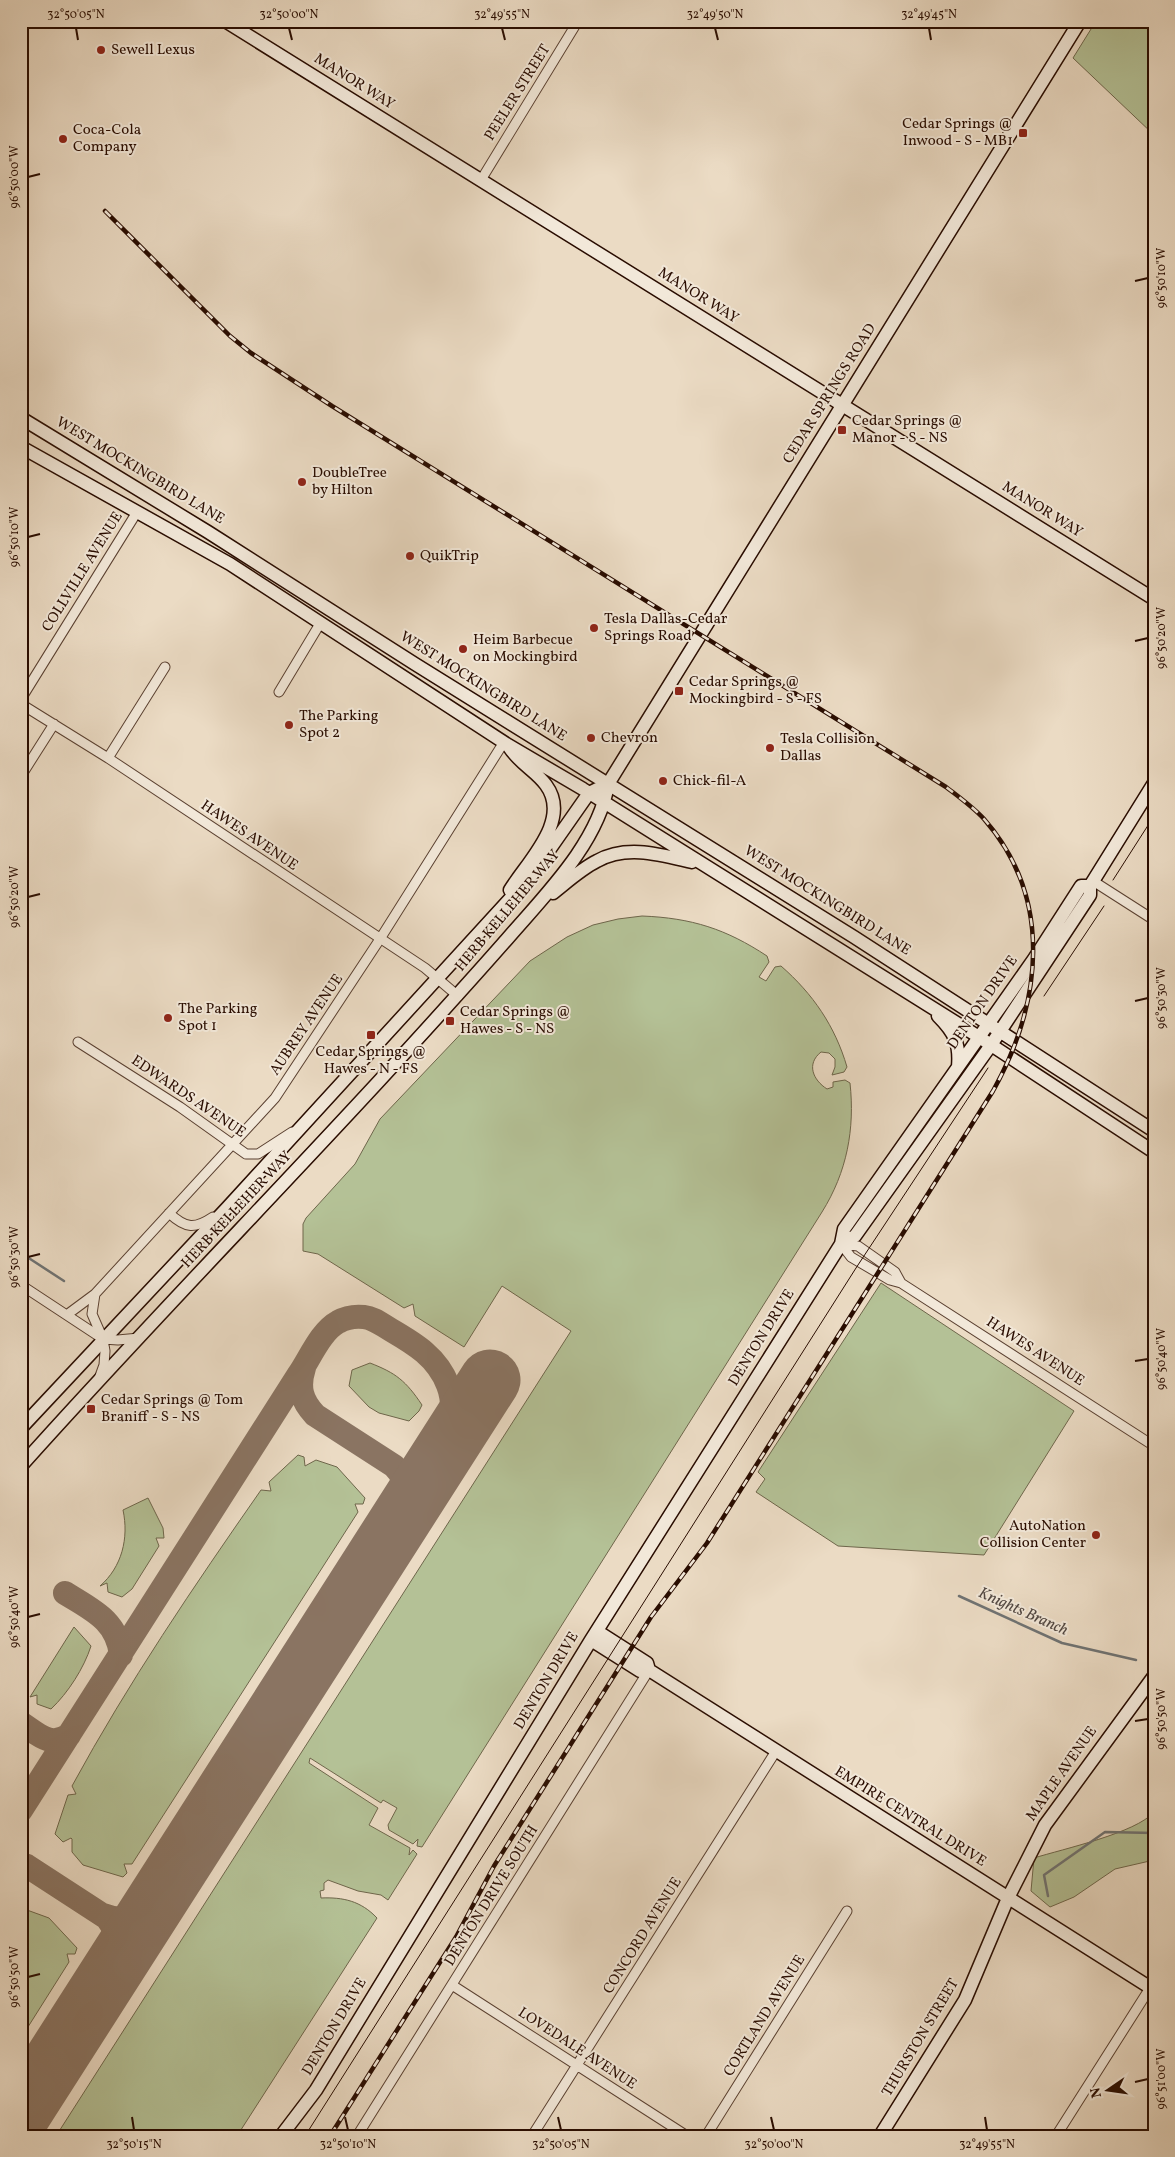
<svg xmlns="http://www.w3.org/2000/svg" width="1175" height="2157" font-family="Vollkorn,serif">
	<style>
		.green { fill: #b4c196; stroke: #6e664b }
		.lines { fill: none; stroke-linecap: round; stroke-linejoin: round }
		.stream { stroke: #6f7373; stroke-width: 2.5 }
		.taxiway { stroke: #8a7462; stroke-width: 24 }
		.runway { stroke: #8a7462; stroke-width: 61 }
		.street-casing { stroke: #5a4031; stroke-width: 11 }
		.secondary-casing { stroke: #290c00; stroke-width: 15 }
		.street { stroke: #f2e8d9; stroke-width: 9 }
		.secondary { stroke: #f2e8d9; stroke-width: 12 }
		.tram { stroke: #290c00; stroke-width: 1 }
		.rail-casing { stroke: #290c00; stroke-width: 4.5 }
		.rail { stroke: #f2e8d9; stroke-width: 2.5; stroke-dasharray: 8; stroke-linecap: butt }
		.ticks { fill: none; stroke: #290c00; stroke-width: 2 }
		.poi-dot { fill: #8f2418; stroke: #f2e8d9; stroke-width: 2 }
		.labels { text-anchor: middle; dominant-baseline: central; stroke-width: 4; stroke-linejoin: round; paint-order: stroke }
		.poi-label { font-size: 15px; fill: #290c00; stroke: #f2e8d9; text-anchor: start }
		.street-label { font-size: 15px; fill: #290c00; stroke: #f2e8d9 }
		.water-label { font-size: 16px; font-style: italic; fill: #524843; stroke: #f2e8d9 }
		.neatline { fill: none; stroke: #290c00; stroke-width: 2 }
		.ticks-label { font-size: 12px; text-anchor: middle; fill: #290c00 }
	</style>
	<rect width="100%" height="100%" fill="#ebdbc4"/>
	<filter id="stains"><feTurbulence type="fractalNoise" baseFrequency=".004" numOctaves="4"/><feColorMatrix values="0 0 0 0 .2 0 0 0 0 .09 0 0 0 0 .02 0 0 0 .5 -.17"/></filter>
	<radialGradient id="worn" r=".72"><stop offset=".6" stop-color="#630" stop-opacity="0"/><stop offset="1" stop-color="#630" stop-opacity=".3"/></radialGradient>
	<!-- green -->
	<path class="green" d="M1096,21H1154V135L1073,58Z
		M642,916C692,918 726,929 767,956L769,962L759,977L766,981L775,967L781,966C813,994 835,1026 847,1067L844,1072L832,1075L835,1067V1059L829,1053L821,1052C806,1064 813,1080 827,1089L833,1087V1082L845,1080L850,1083C855,1129 847,1172 822,1212L422,1847L417,1846L418,1839L413,1844L389,1830L388,1825L397,1808L383,1800L381,1803L310,1758L309,1763L378,1808L369,1825L410,1848L409,1855L413,1850L417,1854L388,1900L381,1895L358,1891L328,1880L324,1883V1890L320,1891L321,1898C343,1897 361,1901 377,1918L237,2136H56L571,1331L502,1286L464,1347L415,1316L413,1304L404,1308L318,1254L303,1251V1224L306,1218L355,1164L380,1119L530,961L567,937L593,925L618,919Z
		M881,1283L1074,1411L984,1555L838,1546L756,1492L765,1479L758,1472Z
		M370,1363C396,1373 406,1381 422,1405L419,1411L409,1421L379,1413L369,1407L349,1386L352,1370Z
		M298,1455L304,1457L305,1466L316,1460L337,1467L365,1498L363,1504H355L358,1512L132,1864H124L127,1873L123,1877L83,1865L72,1852V1839L71,1838L63,1842L55,1834L68,1795L76,1794L72,1786C128,1683 194,1586 261,1490L271,1491L269,1482Z
		M148,1498L163,1528L164,1538H156L159,1546L132,1589L122,1597L108,1592L107,1583L100,1586C122,1567 129,1538 123,1510Z
		M74,1627L91,1646C84,1668 68,1693 51,1709L37,1704V1695L30,1697Z
		M1154,1812V1860L1115,1869L1074,1897L1050,1907L1031,1891L1034,1858C1063,1849 1136,1833 1154,1812Z
		M27,1910L49,1918L77,1948L75,1954H67L69,1962L21,2038V1914Z"/>
	<g class="lines">
		<!-- stream -->
		<path class="stream" d="M21,1253L64,1281
			M959,1596L1062,1643L1136,1660
			M1048,1896L1044,1875L1105,1832L1154,1833"/>
		<!-- taxiway -->
		<path class="taxiway" d="M304,1368C298,1387 301,1400 315,1415L394,1466C411,1483 408,1503 399,1523
			M65,1593C92,1610 117,1620 121,1655
			M21,1723C38,1734 50,1748 69,1735
			M21,1810L299,1374C310,1358 321,1331 338,1322C345,1318 355,1316 364,1317C374,1318 382,1325 391,1330C415,1344 437,1357 448,1385C456,1405 452,1428 447,1448
			M21,1864L27,1866L107,1918C117,1931 121,1945 118,1961
			M103,1915C123,1923 140,1919 155,1904"/>
		<!-- runway -->
		<path class="runway" d="M21,2113L490,1380"/>
		<defs>
			<path id="street" d="M481,180L578,21
				M279,692L321,622
				M21,699L137,512
				M21,704L108,758L425,968L458,996
				M108,758L165,667
				M21,776L54,724
				M1093,881L1154,920
				M78,1042L180,1107L246,1154H258L292,1132
				M169,1213C186,1229 195,1229 213,1217
				M841,1244L851,1257L890,1280L901,1283L1154,1446
				M841,1244L858,1246L895,1272L901,1283
				M21,1285L103,1339L118,1340L139,1338
				M95,1294L92,1314L103,1339L105,1351L104,1365L100,1376
				M68,1314L95,1294L275,1098L380,939L504,742
				M452,1985L687,2136
				M357,2136L649,1670
				M532,2136L776,1751
				M706,2136L847,1911
				M1056,2136L1150,1988"/>
			<path id="secondary" d="M225,21L1154,599
				M21,418L208,532L415,664L854,937L1154,1131
				M21,447L230,564L508,745L583,789L979,1037L1154,1152
				M509,747C520,764 536,771 546,785C572,820 527,862 510,890
				M553,893C567,882 581,869 597,861C627,844 662,855 692,862
				M938,1016C955,1033 960,1044 958,1067
				M841,1244L855,1236L991,1045L1090,895V886L1154,783
				M21,1428L228,1207L531,876L589,793L597,789
				M21,1466C138,1335 261,1209 380,1080C423,1033 466,986 508,938C545,895 599,842 608,784L1080,21
				M597,1631L647,1663L649,1670L1154,1990
				M591,1640L640,1671L649,1670
				M281,2136L316,2090L591,1640L841,1244L844,1229L1034,959L1081,886H1090
				M880,2136L965,2000L1008,1898L1045,1825L1154,1676"/>
		</defs>
		<!-- street casing -->
		<use href="#street" class="street-casing"/>
		<!-- secondary casing -->
		<use href="#secondary" class="secondary-casing"/>
		<!-- street -->
		<use href="#street" class="street"/>
		<!-- secondary -->
		<use href="#secondary" class="secondary"/>
		<!-- tram -->
		<path class="tram" d="M1113,880L1154,816
			M1044,996L1104,906
			M305,2136L856,1268L988,1068"/>
		<defs>
			<path id="rail" d="M105,211L230,336L251,353L332,406L946,787C959,797 973,807 984,819C1054,899 1042,1003 993,1091L707,1543L651,1617L494,1866L456,1937L330,2136"/>
		</defs>
		<!-- rail casing -->
		<use href="#rail" class="rail-casing"/>
		<!-- rail -->
		<use href="#rail" class="rail"/>
	</g>
	<!-- ticks -->
	<path class="ticks" d="M76,28L78,40M289,28L292,40M502,28L505,40M715,28L718,40M929,28L931,40M28,177L40,174M1135,281L1148,278M28,537L40,534M1135,641L1148,638M28,897L40,894M1135,1001L1148,998M28,1257L40,1254M1135,1361L1148,1359M28,1617L40,1614M1135,1721L1148,1719M28,1977L40,1974M1135,2082L1148,2079M132,2117L134,2130M345,2117L348,2130M558,2117L561,2130M771,2117L774,2130M985,2117L987,2130"/>
	<!-- markers -->
	<g class="poi-dot">
		<circle cx="101" cy="50" r="5"/>
		<rect x="1018" y="128" width="10" height="10" rx="2.5"/>
		<circle cx="63" cy="139" r="5"/>
		<rect x="837" y="425" width="10" height="10" rx="2.5"/>
		<circle cx="302" cy="482" r="5"/>
		<circle cx="410" cy="556" r="5"/>
		<circle cx="594" cy="628" r="5"/>
		<circle cx="463" cy="649" r="5"/>
		<rect x="674" y="686" width="10" height="10" rx="2.5"/>
		<circle cx="289" cy="725" r="5"/>
		<circle cx="591" cy="738" r="5"/>
		<circle cx="770" cy="748" r="5"/>
		<circle cx="663" cy="781" r="5"/>
		<circle cx="168" cy="1018" r="5"/>
		<rect x="445" y="1016" width="10" height="10" rx="2.5"/>
		<rect x="366" y="1030" width="10" height="10" rx="2.5"/>
		<rect x="86" y="1404" width="10" height="10" rx="2.5"/>
		<circle cx="1096" cy="1535" r="5"/>
	</g>
	<g class="labels">
		<!-- poi labels -->
		<g class="poi-label">
			<text x="111" y="50">Sewell Lexus</text>
			<text x="1013" y="124" text-anchor="end">Cedar Springs @<tspan x="1013" dy="17">Inwood - S - MB1</tspan></text>
			<text x="73" y="130">Coca-Cola<tspan x="73" dy="17">Company</tspan></text>
			<text x="852" y="421">Cedar Springs @<tspan x="852" dy="17">Manor - S - NS</tspan></text>
			<text x="312" y="473">DoubleTree<tspan x="312" dy="17">by Hilton</tspan></text>
			<text x="420" y="556">QuikTrip</text>
			<text x="604" y="619">Tesla Dallas-Cedar<tspan x="604" dy="17">Springs Road</tspan></text>
			<text x="473" y="640">Heim Barbecue<tspan x="473" dy="17">on Mockingbird</tspan></text>
			<text x="689" y="682">Cedar Springs @<tspan x="689" dy="17">Mockingbird - S - FS</tspan></text>
			<text x="299" y="716">The Parking<tspan x="299" dy="17">Spot 2</tspan></text>
			<text x="601" y="738">Chevron</text>
			<text x="780" y="739">Tesla Collision<tspan x="780" dy="17">Dallas</tspan></text>
			<text x="673" y="781">Chick-fil-A</text>
			<text x="178" y="1009">The Parking<tspan x="178" dy="17">Spot 1</tspan></text>
			<text x="460" y="1012">Cedar Springs @<tspan x="460" dy="17">Hawes - S - NS</tspan></text>
			<text x="371" y="1052" text-anchor="middle">Cedar Springs @<tspan x="371" dy="17">Hawes - N - FS</tspan></text>
			<text x="101" y="1400">Cedar Springs @ Tom<tspan x="101" dy="17">Braniff - S - NS</tspan></text>
			<text x="1086" y="1526" text-anchor="end">AutoNation<tspan x="1086" dy="17">Collision Center</tspan></text>
		</g>
		<!-- street labels -->
		<g class="street-label">
			<text transform="translate(354 82) rotate(32)">MANOR WAY</text>
			<text transform="translate(518 93) rotate(-58)">PEELER STREET</text>
			<text transform="translate(698 296) rotate(32)">MANOR WAY</text>
			<text transform="translate(830 394) rotate(-58)">CEDAR SPRINGS ROAD</text>
			<text transform="translate(140 471) rotate(31)">WEST MOCKINGBIRD LANE</text>
			<text transform="translate(1042 510) rotate(32)">MANOR WAY</text>
			<text transform="translate(83 572) rotate(-58)">COLLVILLE AVENUE</text>
			<text transform="translate(483 687) rotate(32)">WEST MOCKINGBIRD LANE</text>
			<text transform="translate(249 836) rotate(34)">HAWES AVENUE</text>
			<text transform="translate(827 901) rotate(32)">WEST MOCKINGBIRD LANE</text>
			<text transform="translate(508 911) rotate(-50)">HERB KELLEHER WAY</text>
			<text transform="translate(983 1003) rotate(-55)">DENTON DRIVE</text>
			<text transform="translate(307 1025) rotate(-56)">AUBREY AVENUE</text>
			<text transform="translate(188 1097) rotate(34)">EDWARDS AVENUE</text>
			<text transform="translate(237 1210) rotate(-47)">HERB KELLEHER WAY</text>
			<text transform="translate(762 1338) rotate(-58)">DENTON DRIVE</text>
			<text transform="translate(1035 1352) rotate(33)">HAWES AVENUE</text>
			<text transform="translate(547 1681) rotate(-59)">DENTON DRIVE</text>
			<text transform="translate(1062 1774) rotate(-55)">MAPLE AVENUE</text>
			<text transform="translate(910 1817) rotate(32)">EMPIRE CENTRAL DRIVE</text>
			<text transform="translate(492 1896) rotate(-58)">DENTON DRIVE SOUTH</text>
			<text transform="translate(643 1936) rotate(-58)">CONCORD AVENUE</text>
			<text transform="translate(765 2016) rotate(-58)">CORTLAND AVENUE</text>
			<text transform="translate(335 2027) rotate(-59)">DENTON DRIVE</text>
			<text transform="translate(921 2038) rotate(-59)">THURSTON STREET</text>
			<text transform="translate(577 2049) rotate(33)">LOVEDALE AVENUE</text>
		</g>
		<!-- water labels -->
		<g class="water-label">
			<text transform="translate(1023 1612) rotate(24)">Knights Branch</text>
		</g>
	</g>
	<!-- margin -->
	<rect width="1175" height="2157" fill="none" stroke="#ebdbc4" stroke-width="55"/>
	<!-- north arrow -->
	<g transform="translate(1108 2090) rotate(257)" stroke="#f2e8d9" stroke-width="4" paint-order="stroke">
	<path d="M0-4L9 19L0 12L-9 19Z" fill="#290c00"/>
	<text y="-8" font-size="14" font-weight="bold" text-anchor="middle" fill="#290c00">N</text>
	</g>
	<rect x="28" y="28" width="1120" height="2102" class="neatline"/>
	<g class="ticks-label">
		<text x="76" y="18">32°50'05"N</text>
		<text x="289" y="18">32°50'00"N</text>
		<text x="502" y="18">32°49'55"N</text>
		<text x="715" y="18">32°49'50"N</text>
		<text x="929" y="18">32°49'45"N</text>
		<text transform="translate(14 177) rotate(-90)" y="4">96°50'00"W</text>
		<text transform="translate(1161 278) rotate(-90)" y="4">96°50'10"W</text>
		<text transform="translate(14 537) rotate(-90)" y="4">96°50'10"W</text>
		<text transform="translate(1161 638) rotate(-90)" y="4">96°50'20"W</text>
		<text transform="translate(14 897) rotate(-90)" y="4">96°50'20"W</text>
		<text transform="translate(1161 998) rotate(-90)" y="4">96°50'30"W</text>
		<text transform="translate(14 1257) rotate(-90)" y="4">96°50'30"W</text>
		<text transform="translate(1161 1359) rotate(-90)" y="4">96°50'40"W</text>
		<text transform="translate(14 1617) rotate(-90)" y="4">96°50'40"W</text>
		<text transform="translate(1161 1719) rotate(-90)" y="4">96°50'50"W</text>
		<text transform="translate(14 1977) rotate(-90)" y="4">96°50'50"W</text>
		<text transform="translate(1161 2079) rotate(-90)" y="4">96°51'00"W</text>
		<text x="134" y="2148">32°50'15"N</text>
		<text x="348" y="2148">32°50'10"N</text>
		<text x="561" y="2148">32°50'05"N</text>
		<text x="774" y="2148">32°50'00"N</text>
		<text x="987" y="2148">32°49'55"N</text>
	</g>
	<rect width="100%" height="100%" filter="url(#stains)"/>
	<rect width="100%" height="100%" fill="url(#worn)"/>
</svg>
